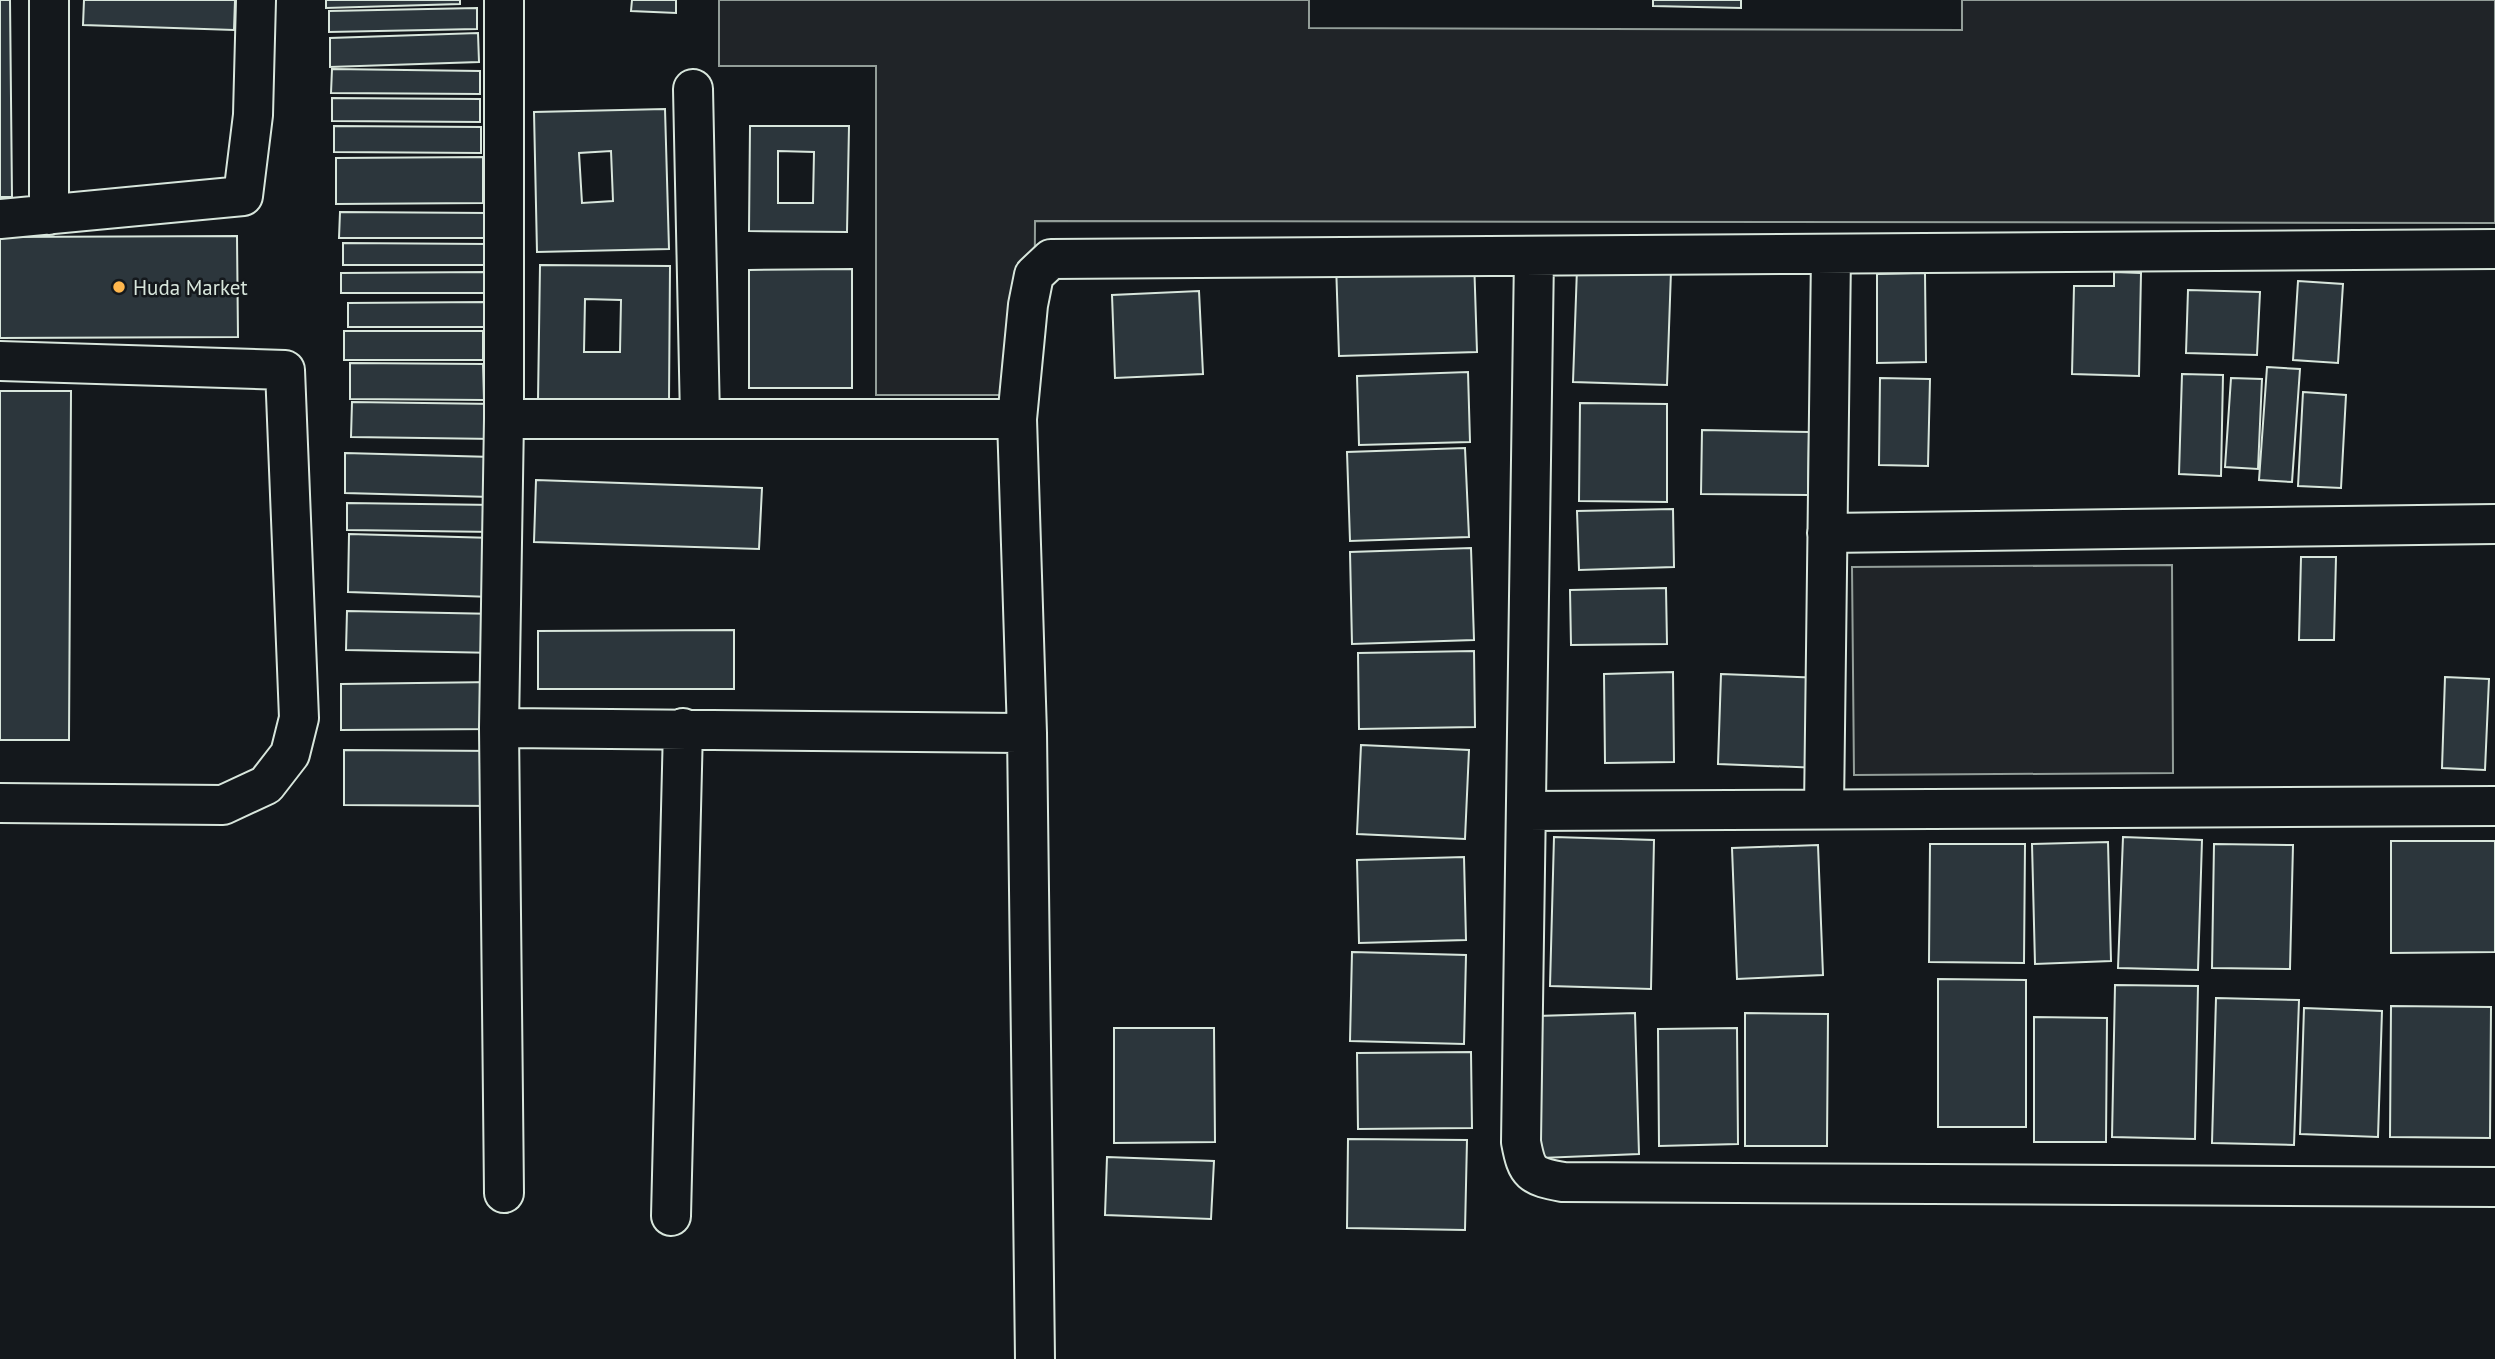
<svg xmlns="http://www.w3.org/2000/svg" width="2495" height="1359" font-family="'PT Sans',sans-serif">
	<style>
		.green { fill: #202428; stroke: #939e99; stroke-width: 2 }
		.building { fill: #2c363c; stroke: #d8e6dc; stroke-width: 2; fill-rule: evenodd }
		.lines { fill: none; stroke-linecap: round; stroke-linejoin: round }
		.minor-casing { stroke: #d8e6dc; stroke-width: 42 }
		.minor { stroke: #14181c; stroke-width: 38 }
		.poi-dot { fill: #ffb74d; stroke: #14181c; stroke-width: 2.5 }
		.labels { text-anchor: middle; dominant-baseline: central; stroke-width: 5; stroke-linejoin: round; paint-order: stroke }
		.poi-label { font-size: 21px; fill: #d8e6dc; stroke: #14181c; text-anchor: start }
	</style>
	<rect width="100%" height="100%" fill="#14181c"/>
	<!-- green -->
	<path class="green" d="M719,0H1309V28L1962,30V0H2495V223L1035,221L1034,395H876V66H719Z
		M2172,565L2173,773L1854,775L1852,567Z"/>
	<!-- building -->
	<path class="building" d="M0,0H10L12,197H0Z
		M84,0H235L234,30L83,25Z
		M326,0H460V4L326,8Z
		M632,0H676V13L631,11Z
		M1653,0H1741V8L1653,6Z
		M477,8V29L329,32V11Z
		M478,33L479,62L330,67V38Z
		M332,69L480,71V94L331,93Z
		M332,98L480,99V122L332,121Z
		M665,109L669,249L537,252L534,112ZM611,151L613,201L582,203L579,153Z
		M334,126L481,127V153L334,152Z
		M750,126H849L847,232L749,231ZM778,151L814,152L813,203H778Z
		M483,157V203L336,204V158Z
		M340,212L487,213V238H339Z
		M237,236L238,337L0,338V237Z
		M343,243L488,244V265H343Z
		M1474,258L1477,352L1339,356L1336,263Z
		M540,265L670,266L669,401L538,400ZM585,299L621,300L620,352H584Z
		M1577,268L1671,271L1667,385L1573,382Z
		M852,269V388H749V270Z
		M486,272V293H341V273Z
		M2114,272L2141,273L2139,376L2072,374L2074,286H2114Z
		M1925,273L1926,362L1877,363V274Z
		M2298,281L2343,284L2338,363L2293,360Z
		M2188,290L2260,292L2257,355L2186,353Z
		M1199,291L1203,374L1115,378L1112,295Z
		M486,302V327H348V303Z
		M344,331H483V360H344Z
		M350,363L483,364L484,400L350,399Z
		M2267,367L2300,369L2292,482L2259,480Z
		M1468,372L1470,442L1359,445L1357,376Z
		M2182,374L2223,375L2221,476L2179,474Z
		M1880,378L1930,379L1928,466L1879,465Z
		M2231,378L2262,379L2258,469L2225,467Z
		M0,391H71L69,740H0Z
		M2303,392L2346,395L2341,488L2298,486Z
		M352,402L496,404L495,439L351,437Z
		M1580,403L1667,404V502L1579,501Z
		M1702,430L1809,432L1808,495L1701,494Z
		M1465,448L1469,537L1350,541L1347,452Z
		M345,453L493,457L491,497L345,493Z
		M536,480L762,488L759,549L534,542Z
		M347,503L495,505V532L347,530Z
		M1673,509L1674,567L1579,570L1577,511Z
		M349,534L494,538L492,597L348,592Z
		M1471,548L1474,640L1352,644L1350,552Z
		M2301,557H2336L2334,640H2299Z
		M1666,588L1667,644L1571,645L1570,590Z
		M347,611L498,614V653L346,650Z
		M734,630V689H538V631Z
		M1474,651L1475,727L1359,729L1358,653Z
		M1673,672L1674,762L1605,763L1604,674Z
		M1721,674L1823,678L1820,768L1718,764Z
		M2445,677L2489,679L2485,770L2442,768Z
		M494,682L495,729L341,730V684Z
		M1361,745L1469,750L1465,839L1357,834Z
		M344,750L498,751L497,806L344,805Z
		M1554,837L1654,840L1651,989L1550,986Z
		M2123,837L2202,840L2198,970L2118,968Z
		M2391,841H2495V952L2391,953Z
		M2108,842L2111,961L2035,964L2032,844Z
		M1930,844H2025L2024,963L1929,962Z
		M2214,844L2293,845L2290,969L2212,968Z
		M1818,845L1823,975L1737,979L1732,848Z
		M1464,857L1466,940L1359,943L1357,860Z
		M1352,952L1466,955L1464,1044L1350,1041Z
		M1938,979L2026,980V1127H1938Z
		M2115,985L2198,986L2195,1139L2112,1137Z
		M2216,998L2299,1000L2294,1145L2212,1143Z
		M2391,1006L2491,1007L2490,1138L2390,1137Z
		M2304,1008L2382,1011L2378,1137L2300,1134Z
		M1635,1013L1639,1154L1541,1158L1537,1016Z
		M1745,1013L1828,1014L1827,1146H1745Z
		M2034,1017L2107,1018L2106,1142H2034Z
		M1114,1028H1214L1215,1142L1114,1143Z
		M1737,1028L1738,1144L1659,1146L1658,1029Z
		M1471,1052L1472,1128L1358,1129L1357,1053Z
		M1348,1139L1467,1140L1465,1230L1347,1228Z
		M1107,1157L1214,1161L1211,1219L1105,1215Z"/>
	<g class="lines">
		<defs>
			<path id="minor" d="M693,89L700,418
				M49,215V0
				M0,219L243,196L253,115L256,0
				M1534,256L1521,1142C1527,1174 1531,1176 1563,1182L2495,1187
				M0,361L285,370L299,718L290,754L266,785L223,805L0,803
				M504,419H1017
				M1827,533L2495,524
				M499,728L1027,733
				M1824,809L1831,254
				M1526,811L2495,806
				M504,1193L499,728L504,419V0
				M671,1216L683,728
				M1035,1359L1027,733L1017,419L1028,305L1034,275L1051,259L2495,249"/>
		</defs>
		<!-- minor casing -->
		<use href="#minor" class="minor-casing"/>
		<!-- minor -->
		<use href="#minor" class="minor"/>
	</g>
	<!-- markers -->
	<circle class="poi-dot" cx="119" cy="287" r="7"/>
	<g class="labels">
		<!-- poi labels -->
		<g class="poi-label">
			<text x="133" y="287">Huda Market</text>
		</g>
	</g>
</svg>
